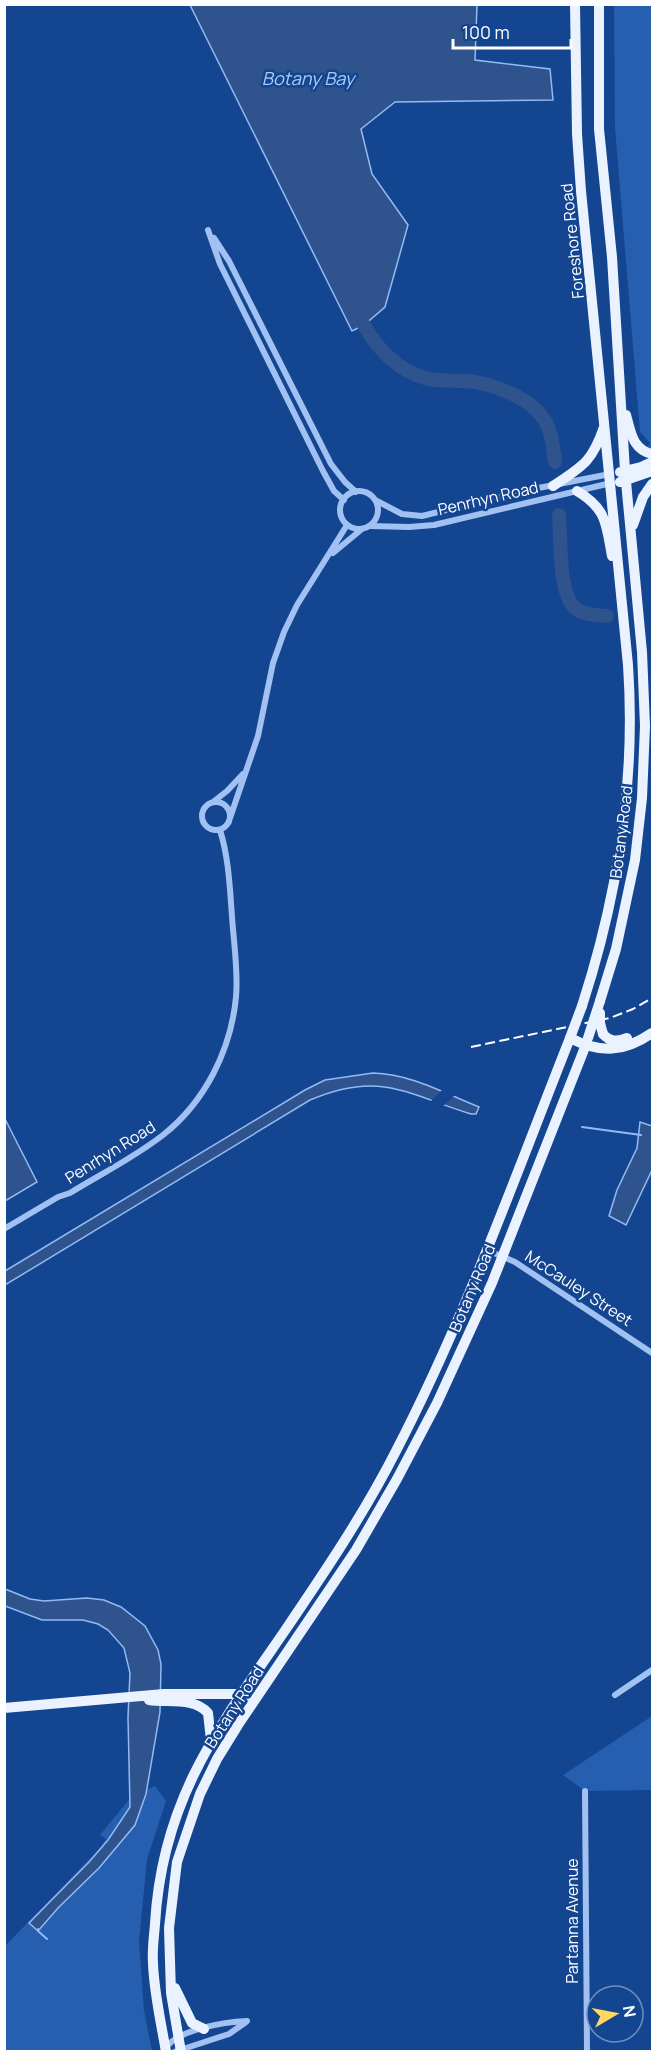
<svg xmlns="http://www.w3.org/2000/svg" width="657" height="2056" font-family="Manrope,sans-serif">
	<style>
		.green { fill: #265eb0 }
		.water { fill: #2f538c; stroke: #92bbf4; stroke-width: 1.5 }
		.pier { fill: #144591 }
		.lines { fill: none; stroke-linecap: round; stroke-linejoin: round }
		.stream { stroke: #92bbf4; stroke-width: 2 }
		.river { stroke: #2f538c; stroke-width: 14 }
		.minor { stroke: #a0c1f1; stroke-width: 6 }
		.primary { stroke: #ebf2ff; stroke-width: 10 }
		.rail { stroke: #fff; stroke-width: 2; stroke-dasharray: 10 4.5; stroke-linecap: butt }
		.primary-bridge { stroke: #ebf2ff; stroke-width: 10 }
		.labels { text-anchor: middle; dominant-baseline: central; stroke-width: 5; stroke-linejoin: round; paint-order: stroke }
		.street-label { font-size: 16px; fill: #fff; stroke: #144591 }
		.water-label { font-size: 18px; font-style: italic; fill: #acccf8; stroke: #144591 }
	</style>
	<rect width="100%" height="100%" fill="#144591"/>
	<!-- green -->
	<path class="green" d="M614,5H652V450L648,446L650,443L640,432L615,128Z
		M652,1716V1790L585,1791L563,1775Z
		M155,1786L166,1801L147,1859L139,1942L144,2010L152,2051H5L4,1947L101,1847L106,1839L100,1835L131,1797Z"/>
	<!-- water -->
	<path class="water" d="M190,5H477L475,60L550,69L553,100L395,102L361,129L372,174L408,225L385,307L364,325L352,331Z
		M373,1073C411,1074 444,1093 479,1107L476,1114H471C406,1094 380,1070 310,1100L5,1285V1271L305,1090L325,1080Z
		M4,1117L37,1182L5,1201H4Z
		M640,1122L652,1126V1170L626,1225L609,1216L617,1190L637,1148Z
		M5,1589L30,1599L44,1601L87,1598L104,1600L121,1607L145,1626L158,1650L161,1664L160,1712L146,1794L135,1825L99,1868L58,1908L38,1931L29,1923L89,1862L108,1840L130,1807L128,1717L130,1673L124,1648L108,1630L98,1624L83,1620H42L5,1606Z"/>
	<!-- pier -->
	<path class="pier" d="M443,1089L455,1095L442,1107L430,1102Z"/>
	<g class="lines">
		<!-- stream -->
		<path class="stream" d="M582,1127L641,1135
			M38,1929V1931L47,1939"/>
		<!-- river -->
		<path class="river" d="M364,325C377,349 398,370 425,378C438,382 453,380 466,381C490,383 530,397 543,418C552,430 553,448 555,462
			M559,515C561,538 558,593 575,608C583,615 596,615 607,616"/>
		<!-- minor -->
		<path class="minor" d="M208,230L220,264L323,471L334,491L344,500
			M214,238L229,261L331,464L345,482L356,492
			M340 510a19 19 0 1 1 38 0a19 19 0 1 1-38 0Z
			M375,500L402,514L422,516L523,491L610,474
			M370,526L409,527L434,525L611,483
			M333,553L362,529
			M202 816a14 14 0 1 1 28 0a14 14 0 1 1-28 0Z
			M213,802L227,791L243,774
			M230,818L258,736L273,663L284,632L297,605L347,525
			M4,1229L58,1197L70,1193C101,1174 135,1157 163,1135C205,1102 231,1050 236,997C238,975 235,952 233,929C230,896 230,862 220,830
			M487,1250L515,1262L652,1353
			M615,1695L652,1670
			M585,1791L587,2052
			M166,2047C181,2029 224,2022 247,2021
			M174,2052L229,2034L246,2022"/>
		<!-- primary -->
		<path class="primary" d="M575,4L577,134L581,191L628,665C636,781 618,895 582,1006
			M599,4V129L612,257L625,471L642,652L645,726L642,798L635,860L616,949L600,1001
			M626,415C631,432 632,449 652,454
			M620,472L641,467L652,462
			M620,482L652,471
			M553,486C583,466 592,462 604,427
			M577,491C607,509 606,524 612,556
			M633,525L643,497L652,484
			M603,1034C610,1042 617,1042 627,1038
			M149,1700C168,1703 194,1697 208,1713L211,1740
			M4,1708L164,1694H241L245,1697
			M175,1988L192,2023L204,2029
			M166,2052C161,2022 154,1993 153,1963C152,1950 154,1937 155,1924C162,1801 217,1729 284,1632C324,1573 364,1514 396,1451C465,1318 515,1177 570,1038C601,1054 624,1052 652,1033
			M181,2052L171,1993L169,1928L177,1862L200,1794L217,1759L238,1725L356,1550L397,1479L437,1403L492,1283L587,1042"/>
		<!-- rail -->
		<path class="rail" d="M471,1047L610,1018L633,1009L652,998"/>
		<!-- primary-bridge -->
		<path class="primary-bridge" d="M600,1013V1023L603,1034
			M570,1038L582,1006
			M588,1038L600,1001"/>
	</g>
	<g class="labels">
		<!-- street labels -->
		<g class="street-label">
			<text transform="translate(572 241) rotate(-96)">Foreshore Road</text>
			<text transform="translate(488 498) rotate(-13)">Penrhyn Road</text>
			<text transform="translate(621 832) rotate(-83)">Botany Road</text>
			<text transform="translate(110 1152) rotate(-32)">Penrhyn Road</text>
			<text transform="translate(472 1288) rotate(-67)">Botany Road</text>
			<text transform="translate(579 1288) rotate(33)">McCauley Street</text>
			<text transform="translate(234 1707) rotate(-57)">Botany Road</text>
			<text transform="translate(572 1921) rotate(-90)">Partanna Avenue</text>
		</g>
		<!-- water labels -->
		<g class="water-label">
			<text x="308" y="78">Botany Bay</text>
		</g>
	</g>
	<!-- border -->
	<rect width="657" height="2056" fill="none" stroke="#ffffff" stroke-width="12"/>
	<!-- north arrow -->
	<g transform="translate(615 2014) rotate(80)"><circle r="28" fill="#144591" stroke="#728fbd" stroke-width="1.5"/>
	<path d="M0-4.5L10 22L0 15L-10 22Z" fill="#ffd861"/>
	<text y="-9" font-size="16" font-weight="bold" text-anchor="middle" fill="#ffffff">N</text>
	</g>
	<!-- scale -->
	<path d="M453 39v9h118v-9" fill="none" stroke="#ffffff" stroke-width="3"/>
	<text x="462" y="39" font-size="18" fill="#ffffff" stroke="#144591" stroke-width="4.5" paint-order="stroke">100 m</text>
</svg>
